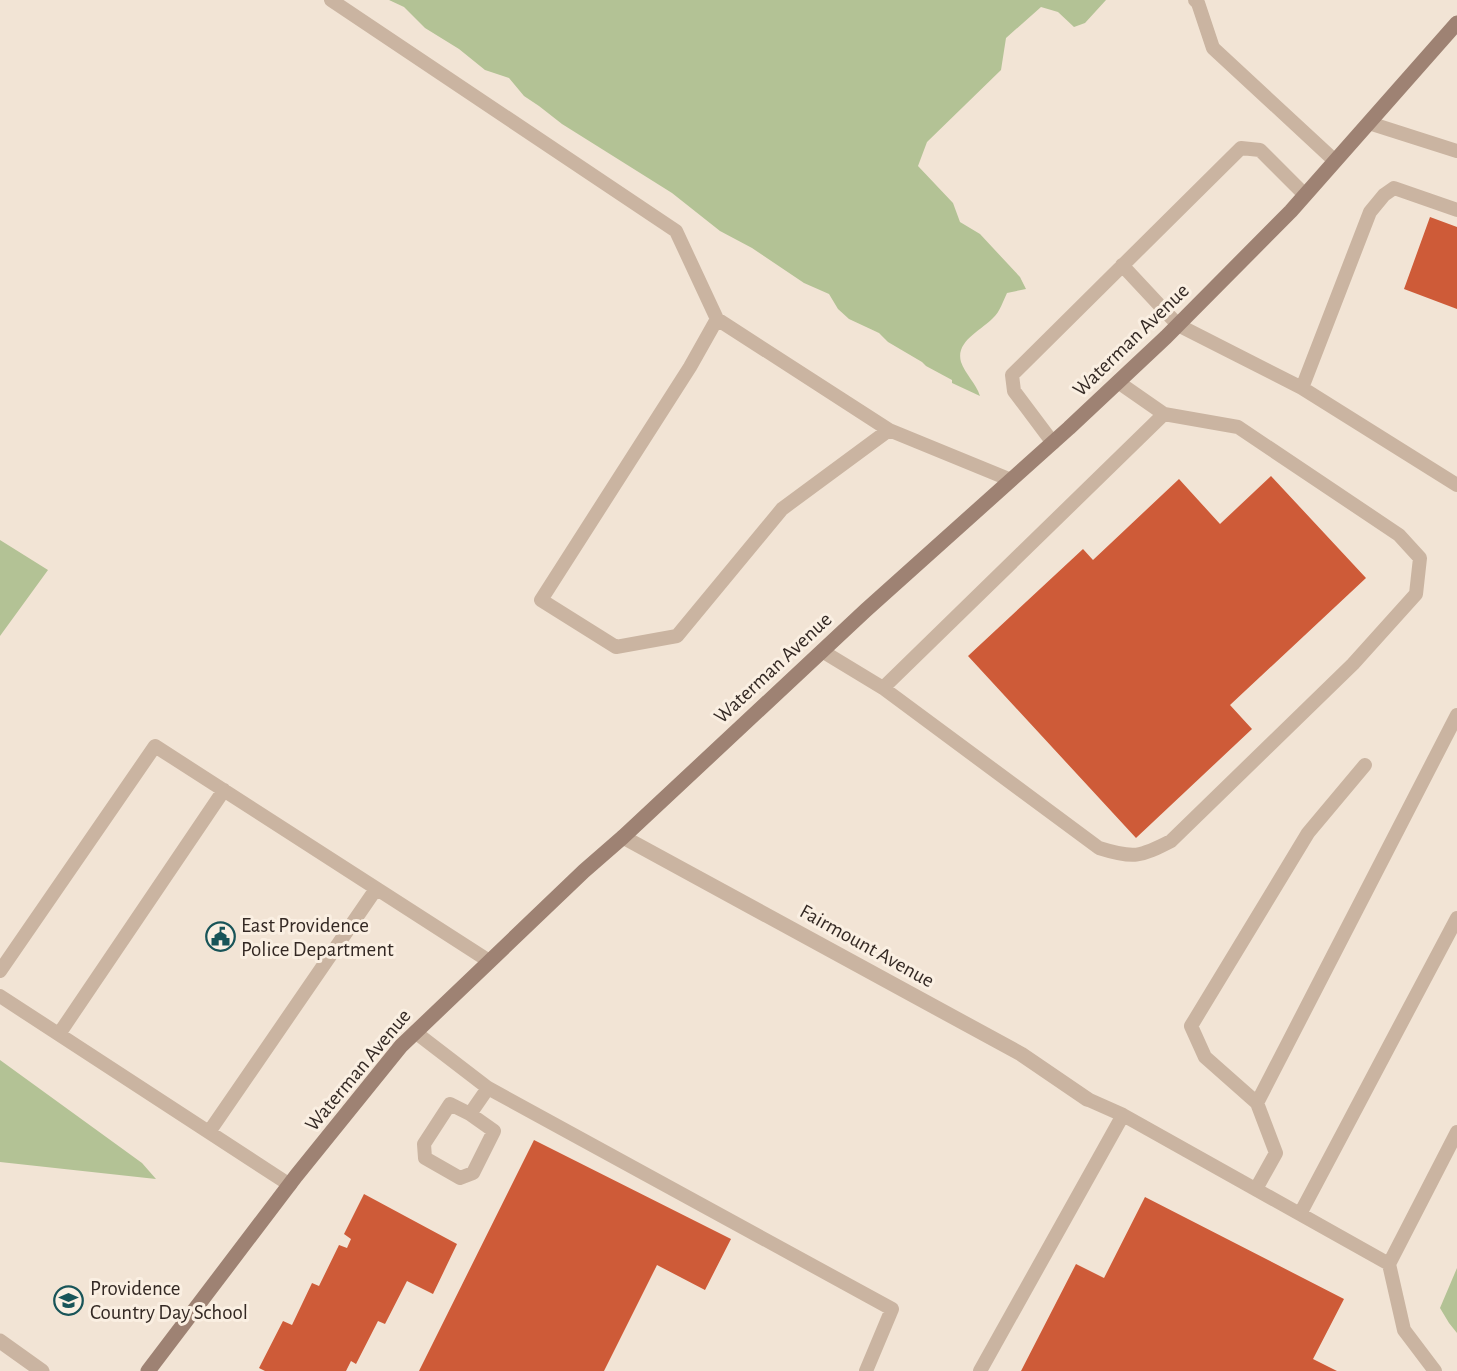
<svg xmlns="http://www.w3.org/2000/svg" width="1457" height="1371" font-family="'Alegreya Sans',sans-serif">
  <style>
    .green { fill: #b3c295 }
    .building { fill: #ce5b38 }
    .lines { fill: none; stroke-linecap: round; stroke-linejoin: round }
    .lane { stroke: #cab4a1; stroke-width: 14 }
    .street { stroke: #cab4a1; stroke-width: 15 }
    .secondary { stroke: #9e8273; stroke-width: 15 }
    .labels { text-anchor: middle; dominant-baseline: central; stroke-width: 6; stroke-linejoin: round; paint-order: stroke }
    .street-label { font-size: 21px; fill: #342924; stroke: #faefe2 }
    .poi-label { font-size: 21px; fill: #342924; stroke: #faefe2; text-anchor: start }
  </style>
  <rect width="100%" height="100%" fill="#f2e4d5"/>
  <path class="green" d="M389,0H1106L1085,23L1074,27L1058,12L1041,7L1006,38L1001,70L927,142L918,166L953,203L960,222L980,234L1020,277L1026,289L1007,293C1003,301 1000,312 993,318C982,330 955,341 961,362C965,374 976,383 980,396L952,383V380L926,366L922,362L888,342L879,333L849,319L838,309L829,294L804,283L752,248L720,231L672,193L562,124L539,106L524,96L509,78L485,70L459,49L425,28L404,7Z
    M0,540L48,570L0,636Z
    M0,1060L142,1163L156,1179L0,1162Z
    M1457,1268V1333L1449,1323L1440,1308Z"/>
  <path class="building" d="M1430,217L1457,227V309L1404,289Z
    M1271,476L1366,578L1230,705L1252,729L1136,838L968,656L1083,549L1093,560L1179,479L1220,524Z
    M534,1140L731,1239L705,1290L657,1265L604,1371H419Z
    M364,1194L457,1244L433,1294L407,1281L385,1324L378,1321L356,1364L351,1361L346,1371H265L259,1368L283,1321L292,1325L312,1283L319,1286L339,1245L347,1248L351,1239L344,1234Z
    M1145,1197L1344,1299L1313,1359L1337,1371H1021L1076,1264L1104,1278Z"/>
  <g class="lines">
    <path class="lane" d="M331,0L676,231L717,319
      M1195,0L1198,3L1213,48L1335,161
      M1369,123L1457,151
      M1122,265L1178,325L1302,388L1457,485
      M1302,388L1370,212L1384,195L1394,188L1457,210
      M889,430L717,319L690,367L541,600L616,647L677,636L782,509L889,430L1011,480
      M1053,443L1014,391L1012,375L1241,148L1260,150L1305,195
      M822,651L883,688L1099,848C1134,859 1140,857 1171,841L1353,664L1416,594L1420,558L1399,535L1238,427L1164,414L1118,382
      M883,688L1164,414
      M0,971L155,746L489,961
      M0,996L290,1185
      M415,1032L488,1088L892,1309L866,1371
      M59,1034L224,790
      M1087,1099L1123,1115L1389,1264L1404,1330L1435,1371
      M1257,1103L1205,1057L1191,1026L1308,833L1365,765
      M470,1114L494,1131L473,1173L460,1178L425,1158L424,1144L450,1104L470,1114L488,1088
      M209,1132L376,889
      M1256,1189L1276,1153L1257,1103L1457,715
      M1300,1214L1457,918
      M1389,1264L1457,1132
      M980,1371L1123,1115"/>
    <path class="street" d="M623,837L1021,1054L1087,1099
      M0,1341L42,1371"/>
    <path class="secondary" d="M148,1371L296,1176L401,1046L584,871L623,837L866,610L1069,428L1166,337L1291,211L1457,23"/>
  </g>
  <defs>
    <symbol id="civic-ring" viewBox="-11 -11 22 22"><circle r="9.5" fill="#faefe2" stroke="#185458" stroke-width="1.5"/><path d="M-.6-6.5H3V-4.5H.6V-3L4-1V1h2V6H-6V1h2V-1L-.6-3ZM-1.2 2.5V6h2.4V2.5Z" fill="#185458"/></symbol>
    <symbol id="school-ring" viewBox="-11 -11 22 22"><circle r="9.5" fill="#faefe2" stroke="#185458" stroke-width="1.5"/><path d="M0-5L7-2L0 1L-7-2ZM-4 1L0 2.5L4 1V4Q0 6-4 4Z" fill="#185458"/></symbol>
  </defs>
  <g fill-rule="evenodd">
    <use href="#civic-ring" x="204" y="920" width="33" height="33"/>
    <use href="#school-ring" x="52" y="1284" width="33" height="33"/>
  </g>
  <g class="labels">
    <g class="street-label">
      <text transform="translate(1131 340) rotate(-44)">Waterman Avenue</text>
      <text transform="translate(773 668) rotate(-43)">Waterman Avenue</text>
      <text transform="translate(867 946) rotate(29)">Fairmount Avenue</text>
      <text transform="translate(358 1070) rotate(-50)">Waterman Avenue</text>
    </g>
    <g class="poi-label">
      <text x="241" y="925">East Providence<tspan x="241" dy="24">Police Department</tspan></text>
      <text x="90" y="1288">Providence<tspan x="90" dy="24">Country Day School</tspan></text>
    </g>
  </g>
</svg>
